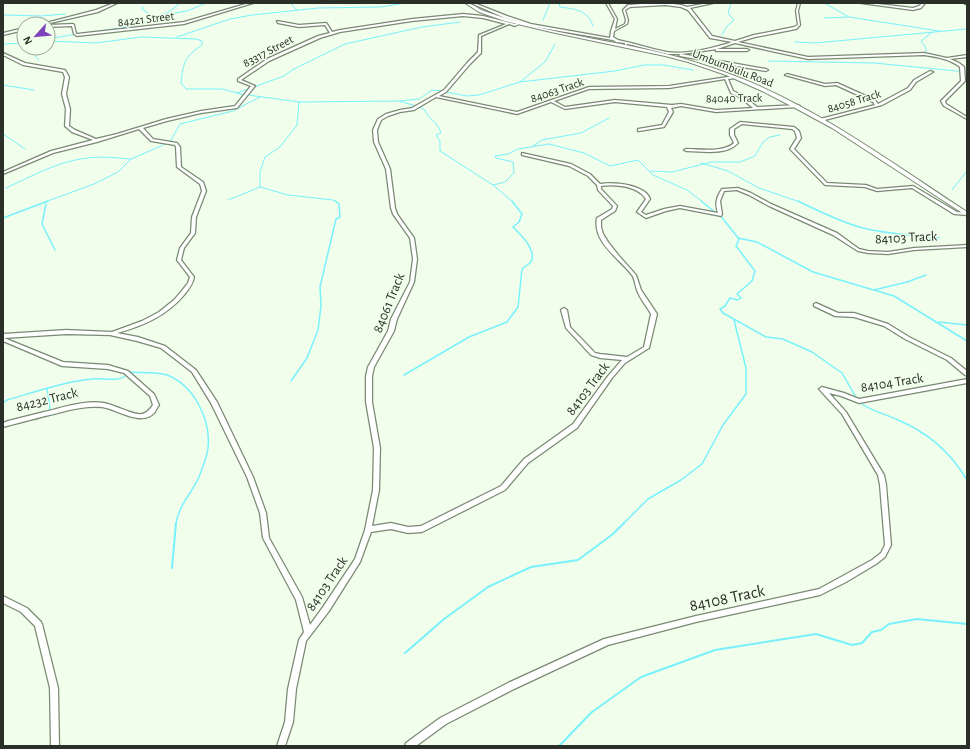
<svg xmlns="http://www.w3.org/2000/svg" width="970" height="749" font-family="'Alegreya Sans',sans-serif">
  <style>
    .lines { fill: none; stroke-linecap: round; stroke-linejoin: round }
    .stream-far2 { stroke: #79f1fc; stroke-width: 1 }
    .stream-far1 { stroke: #79f1fc; stroke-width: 1.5 }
    .stream { stroke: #79f1fc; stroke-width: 2 }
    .minor-casing { stroke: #7a8974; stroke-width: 2.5 }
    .major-casing { stroke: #7a8974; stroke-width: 2 }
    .minor { fill: #fff; fill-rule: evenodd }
    .major { fill: #fff; fill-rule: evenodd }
    .labels { text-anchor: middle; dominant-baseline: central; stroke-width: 3; stroke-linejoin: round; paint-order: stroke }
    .far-street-label { font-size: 12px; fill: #2a3027; stroke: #f0feeb }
    .street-label { font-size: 14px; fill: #2a3027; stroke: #f0feeb }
    .near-street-label { font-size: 17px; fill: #2a3027; stroke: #f0feeb }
  </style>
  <rect width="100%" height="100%" fill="#f0feeb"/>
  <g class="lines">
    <path class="stream-far2" d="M290,3L297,10
      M559,3L560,7C575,9 588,10 593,26
      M826,4L849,17L939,31
      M143,7L142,9L155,18
      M169,14L187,11L206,3
      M3,15L41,16L65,14
      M824,18L848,17
      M543,20L550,3
      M84,33C117,28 155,27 180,3
      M722,35L727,26L734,20L728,13L731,3
      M177,37L230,19L252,15L318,8L381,7L405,3
      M48,39L77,34
      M48,41L96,43L141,37L196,39L202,41V45C185,57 183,62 181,83L186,89H222L241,94L299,102L399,101L416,106
      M795,42L815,43L967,29
      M19,43L24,46
      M3,44L24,43
      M27,48L39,60
      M926,52V48L921,41L931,33
      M768,61L874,63L967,72
      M520,82L545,62L555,44
      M3,85L34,90
      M446,92L467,96L479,95L520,82L615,71L644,65H664L693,70
      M237,93L284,76L292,70L345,44L422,27L460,22
      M400,101L419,99L432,90L443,91
      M299,102L297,125L280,147L265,157L260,172V187L288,195L333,200L337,202
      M419,107L425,110C429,120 437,121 441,133L436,135L440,141V151L493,185L505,182L514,173L513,162L496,158L495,156L508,154L518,149L549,144L584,153L610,166L638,160L653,175L687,190L703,202
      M3,134L25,149
      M170,142L180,124L233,111L260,97
      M533,146L542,140L581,133L609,118
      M701,163L728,171L759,188L800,202
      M651,171L672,172L711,162H740L755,156L763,142L770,137L780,135
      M493,185L513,202
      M6,188C32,176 59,161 87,158C102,156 117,158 131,159
      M952,190L967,171
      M228,200L260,187
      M45,202L94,184L118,172L131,159L168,143"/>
    <path class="stream-far1" d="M701,201L715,212
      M798,201C818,211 837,220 859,227C884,234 912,235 939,238
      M46,204L42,224L55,250
      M720,215L739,239L736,246L755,271L752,281L737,294L741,298L738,300L730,298L725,306L720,309L723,313L766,337L783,339L812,352L842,373L857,399
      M3,218L48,201
      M738,238L757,242L813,272L894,296L967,341
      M874,290L907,282L926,275
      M939,322L967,325
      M130,372C141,373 156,372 167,375C194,385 211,420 208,448C207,457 202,469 199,477C192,493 178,506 176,524
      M404,375L469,337L507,322L518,307L522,269L531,262C537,250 521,235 513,227L519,222L522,214L512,201
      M291,381L307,358L318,330L321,306L320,287L336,219L340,217L339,204L335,201
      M47,389L50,408L48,412
      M859,402C871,411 885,414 898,420C927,432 951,453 967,480
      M3,403L7,400C35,392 63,382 92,379C102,378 117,382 125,376
      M35,419L55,414
      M623,524L648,499L681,480L702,464L723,425L746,394V368L734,320"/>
    <path class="stream" d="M172,568L176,523
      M405,653L444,619L488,587L531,567L578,560L613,534L624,523
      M559,746L592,712L641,677L715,650L816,634L852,645L862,643L872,632L881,630L889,624L917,619L967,624"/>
    <defs>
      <path id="minor" d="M114,3H117L98,12L46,24H42L96,10Z
        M249,3H253L184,24L77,36L74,34L72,26L48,27V25L73,24L74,25L76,34H77L184,22Z
        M471,3H474L507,16L531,24L610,38L611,31L615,19L606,3H608L617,19L615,29L625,24L626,20L623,10L628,5L641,4L665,3L681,5L687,7L708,3H713L690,8L712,36L735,41L754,35L794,27L798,25L796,11L798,3H800L798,11L800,25L796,29L755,37L738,42L808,57L924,53L947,58L967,55V57L950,59L959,63L964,67L965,81L945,101L946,104L967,117V119L944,106L941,101L961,81L960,67C950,59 937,57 924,55L808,59L735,43L717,49L682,54H668L628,44L625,45V43L616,42L613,40L530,26L505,18ZM665,5L681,7L688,10L710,38L732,42C715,48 684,55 667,52C650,49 634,43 618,40L613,37L614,31L627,24L628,20L625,10L630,7Z
        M861,3H869L913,8L919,6L923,3H925L921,8L913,10Z
        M965,3H967V4H965Z
        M463,14L483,16L515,24L518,23L519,24L515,26L509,24L481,36V53L470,64L446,92L439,96L517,112L589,87L669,86L734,76H735V78L728,79L733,91L743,96L757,107L798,105L800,106L798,107L716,112L681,106L671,108L673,112L664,127L639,131H638V129L662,125L669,112L667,107L615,102L565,109L551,102L517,114L436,97L414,110L400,112L388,116L381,120L377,130L378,142L390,169L395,208L397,214L414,238L417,259L414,282L397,319L394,331L374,367L372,376V402L380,448L379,490L372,526L391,523L408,527L421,526L501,486L524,459L573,424L608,376L622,360L600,358L591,355L566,328L561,310L562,309L564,308L567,310L570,327L595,353L600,354L627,357L644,347L651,314C647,306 640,299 637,290C635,285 635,279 632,275C620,259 592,242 597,218L612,209L613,206L598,190L597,185L588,176L569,166L522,155V153L571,164L590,174L600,184C613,182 637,184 647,194C647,194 650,198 650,199L641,212L646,215L664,209L680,206L718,213C715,204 716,198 722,189L738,188L751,193L771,204L837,233L859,249L868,251L888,252L914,248L967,245V247L914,250L888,254L868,253L858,251L833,235L769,206L749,195L737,190L724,191L720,201L722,214L721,216L680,208L666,211L646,218L637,212L646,199C638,186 615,184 601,186V189L617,206L615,211L601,220V227L603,234L608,242L619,256L636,275L641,290L657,314L649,348L625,363L612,378L577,428L528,463L505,490L422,532L408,533L391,529L371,532L360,562L329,611L306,641L296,689L293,722L285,746H277L285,722L288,689L299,640L304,632L296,600L263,538L260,513L247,477L211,403L192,372L161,348L137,341L110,335L66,334L4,338L63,362L108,365L128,371L154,394L159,405C157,407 156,411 154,413C141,427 117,409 102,407C83,405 63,412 45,416C31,420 17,423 3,427V423L8,421C20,418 32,415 44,412C63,408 83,400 104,403C113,405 121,409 130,412C141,416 146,415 153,405L150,396L124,373L108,369L62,366L3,341V334L66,330L112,332L142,321L159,312L174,300L181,292L188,283L190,277L177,260L180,248L191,233L192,217L202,191L200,184L177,167L176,147L175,145L151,141L139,129L97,142L53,153L3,174V172L51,151L93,140L72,132L65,126L66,109L62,94L65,77L63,72L23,65L3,55V53L25,63L65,70L69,77L66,94L70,109L69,126L75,130L96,139L117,134L166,119L201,111L235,106L251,86L238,81V79L267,59L318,36L330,33L325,25L299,27L278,23L277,21L299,25L326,23L327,24L332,32L340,30L412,19ZM463,16L483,18L506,24L479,35L478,52L468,62L444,90L412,108L400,110L386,114L378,119L373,130L374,142L386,169L391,208L393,214L410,238L413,259L410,282L391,319L388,331L368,367L366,376V402L374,448L373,490L365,530L355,559L323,607L310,625L302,597L269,538L266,513L253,477L217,402L196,370L165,346L138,337L117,333C143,326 166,316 184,295C188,290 193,284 194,277L181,260L184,248L195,233L196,217L206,191L203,182L181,167L180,147L177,143L153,139L143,128L167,121L201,113L237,108L255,86L241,80L269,61L320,38L340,32L412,21ZM725,79L731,93L741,98L753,108L716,110L681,104L672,105L615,100L565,107L554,101L589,89L669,88Z
        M24,28V30L3,35V33Z
        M717,49H747L749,50L747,51H716V49Z
        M681,54L766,69L768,70L766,71L680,56L679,55Z
        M930,71L933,72L916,82L910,90L882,105L821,121L819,120L820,119L875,105L873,102L836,85L825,86L785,75L787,74L825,84L837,83L875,100L878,104L908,88L914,80Z
        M740,122L794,127L799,131L801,138L794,149L827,183L866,185L877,189L913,186L957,212L967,213V215L954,214L912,188L877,191L865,187L825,185L790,149L797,138L795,131L792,129L742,124L734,129V135L738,143C726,156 702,151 686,151L684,150L686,149C700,149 723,153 734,143L730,135V129Z
        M816,303L838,313H854L888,324L909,337L951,358L967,371V376L965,375L947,360L905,339L884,326L854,317L835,316L814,306V304Z
        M967,379V383L859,403L841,396L829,393L846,412L884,475L886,485L891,545L885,557L876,564L846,582L820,595L696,622L608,645L514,689L446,724L416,746H405L406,743L440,718L508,683L604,639L696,616L819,589L872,560L881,553L885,545L880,485L878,475L842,414L819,389L822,387L844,393L859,399Z
        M3,596L27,608L41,622L42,624L58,688L59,746H51L50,688L35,626L21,612L3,603Z"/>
      <path id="major" d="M465,3C472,3 478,9 484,11C504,18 524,24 545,29C585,38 626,44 666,54C687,59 707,66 727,73C811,103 892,163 967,212V216L832,128L797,109L762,91L726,75L688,62L665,56L551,32L505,21L479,12Z"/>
    </defs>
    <use href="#minor" class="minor-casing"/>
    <use href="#major" class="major-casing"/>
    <use href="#minor" class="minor"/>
    <use href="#major" class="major"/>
  </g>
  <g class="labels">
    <g class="far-street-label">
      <text transform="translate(146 19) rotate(-7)">84221 Street</text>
      <text transform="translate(268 51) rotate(-28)">83317 Street</text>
      <text transform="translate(733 68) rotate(21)">Umbumbulu Road</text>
      <text transform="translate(557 90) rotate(-19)">84063 Track</text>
      <text transform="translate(734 98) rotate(-1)">84040 Track</text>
      <text transform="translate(854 101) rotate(-17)">84058 Track</text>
    </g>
    <g class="street-label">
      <text transform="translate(906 238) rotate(-3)">84103 Track</text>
      <text transform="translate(389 303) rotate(-68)">84061 Track</text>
      <text transform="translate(892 383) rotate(-9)">84104 Track</text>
      <text transform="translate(588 389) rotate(-53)">84103 Track</text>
      <text transform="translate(47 400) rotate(-14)">84232 Track</text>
      <text transform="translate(327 584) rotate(-56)">84103 Track</text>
    </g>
    <g class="near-street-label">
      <text transform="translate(727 598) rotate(-12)">84108 Track</text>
    </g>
  </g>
  <rect width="970" height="749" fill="none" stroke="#2a3027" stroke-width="8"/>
  <g transform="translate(36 36) rotate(243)"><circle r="19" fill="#f0feeb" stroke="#a1ac9d"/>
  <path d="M0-3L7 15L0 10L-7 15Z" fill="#7e43ba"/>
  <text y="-6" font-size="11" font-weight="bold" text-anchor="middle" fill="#2a3027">N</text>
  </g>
</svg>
